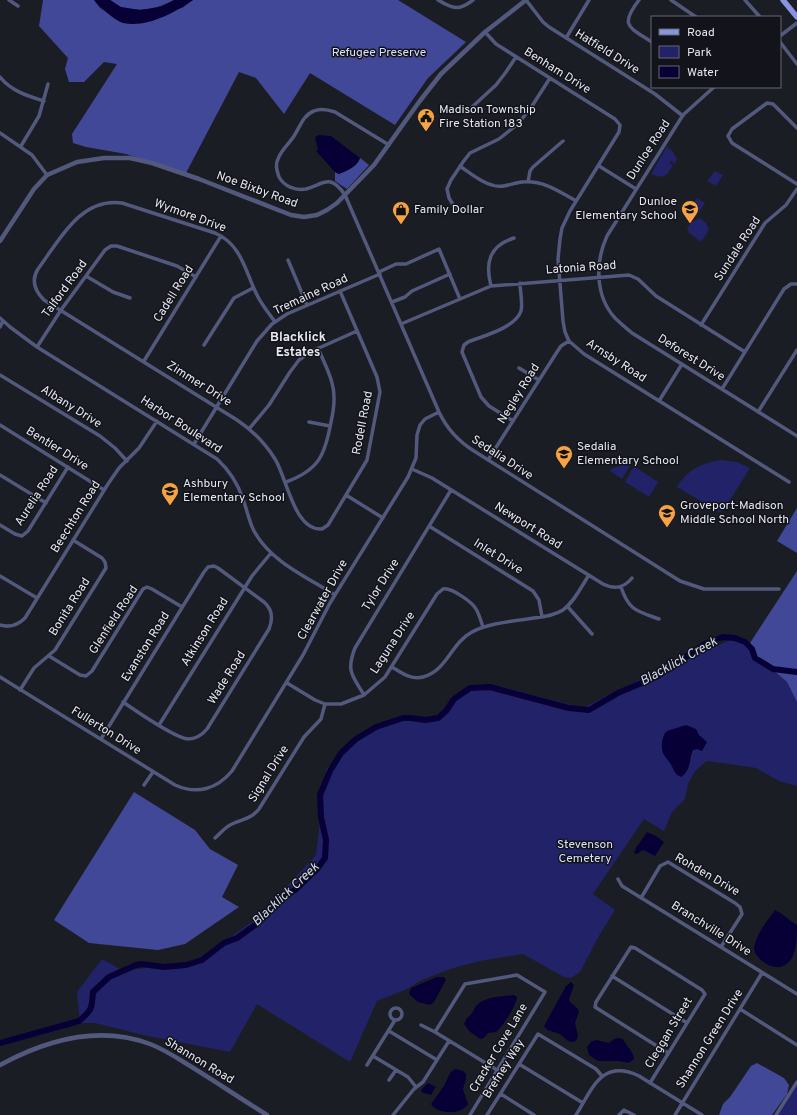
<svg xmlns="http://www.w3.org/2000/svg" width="797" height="1115" font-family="Overpass,sans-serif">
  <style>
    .green { fill: #212267 }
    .forest { fill: #414898 }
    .water { fill: #070036 }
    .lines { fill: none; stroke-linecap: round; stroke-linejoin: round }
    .river { stroke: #070036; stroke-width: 6 }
    .minor { stroke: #52597c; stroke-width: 3.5 }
    .tertiary { stroke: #52597c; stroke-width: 4.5 }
    .primary { stroke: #8894de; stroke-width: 5.5 }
    .labels { text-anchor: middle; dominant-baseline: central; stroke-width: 3; stroke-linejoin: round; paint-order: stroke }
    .street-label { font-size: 12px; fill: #e7e8ee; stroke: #12131b }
    .park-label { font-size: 12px; fill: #dce1f8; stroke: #12131b }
    .poi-label { font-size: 12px; fill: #e7e8ee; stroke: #12131b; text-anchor: start }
    .neighbourhood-label { font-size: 13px; font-weight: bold; fill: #e7e8ee; stroke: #12131b }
    .water-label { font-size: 13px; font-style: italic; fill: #d2d7ee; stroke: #12131b }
  </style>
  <rect width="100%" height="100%" fill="#1b1d25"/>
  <path class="green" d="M667,146L673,152L677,159L674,164L672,161H670V164L673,165C666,177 664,179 651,174Z
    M715,171L723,175L716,186L707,181Z
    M697,198L705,203L695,218L691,216L689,220L685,217Z
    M700,218L706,223L709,230L701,242L689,233L687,229L691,222Z
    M720,460L737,462L750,468L723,511L719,512L677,487C687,470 701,463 720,460Z
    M628,463L631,464L622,479L610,471L611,469Z
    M634,466L658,482L649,497L625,482Z
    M735,638L787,682L797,702V786L779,781L756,768L707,761L695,771L688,784L685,799L672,812L664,831L644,819L593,894L615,910L600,934L580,972L571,978L564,977L523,954L480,961L450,969L422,980L405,990L377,1001L350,1062L257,1004L230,1052L143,1035L95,1023H80L77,992L102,959L123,971L197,961L256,919L316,855L326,769L364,734L406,717L438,718L470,688L498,686L583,708L655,672Z
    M797,1081V1115H776Z"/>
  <path class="forest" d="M43,0H94L100,8L122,22L182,8L193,0H398L466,42L428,78L395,125L310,73L284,114L256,78L239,72L186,173L126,154L86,147L73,143L72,134L117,64L104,62L84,82H69L65,69L68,58L39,26Z
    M110,0H174C159,8 139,13 121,7C117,6 114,2 110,0Z
    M360,158L369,165L347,189L335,181V172L339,174L358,162Z
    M797,508V553L777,541Z
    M797,571V702L787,682L735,638L737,636L750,643Z
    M134,792L195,830L210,849L238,865L222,897L239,907L185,944L158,950L89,943L54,920Z
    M757,1063L784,1078L789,1085L787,1094L772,1115H719L723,1104L730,1097L751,1066Z"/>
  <path class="water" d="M94,0H110L121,7L140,10L161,7L174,0H193C174,13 147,28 123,23C114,20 100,7 94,0Z
    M319,135L331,136L360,158C357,167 347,171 339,174L335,172L316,151L318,150L315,137Z
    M686,725L696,729L699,735L707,742L702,751L697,749L693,750C689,759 691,771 681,777C674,774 674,769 670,763C668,760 666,758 664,755C660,749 662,735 667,731Z
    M647,832L656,836L664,842L655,856L643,850L637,854L634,853L636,848Z
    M774,910C782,912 789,921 797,925C797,937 797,951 790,961C781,971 770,968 761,960C758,957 755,954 754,950C754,938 767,920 774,912Z
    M437,977H444L446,980L434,1002L430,1005L418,1002L409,994L411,988Z
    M571,982L574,985L569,999L570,1002L578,1009L579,1012L575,1023L578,1036C577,1039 576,1042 572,1042C567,1042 564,1037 561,1035C555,1031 547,1032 544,1026L566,986Z
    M514,995L517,997C517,1004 503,1027 496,1032L488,1033L484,1038L480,1039L469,1031L464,1024C466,1019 467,1018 471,1014C474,1012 474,1007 478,1004C486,997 503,996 514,995Z
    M619,1038L623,1039C626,1046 634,1052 634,1059L629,1063L618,1061H598L589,1055L587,1047L592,1041L597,1040L609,1043L614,1039Z
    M455,1069L463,1071L466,1074V1079L463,1089L468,1104C462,1115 438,1115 431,1104L444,1086L450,1073Z
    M428,1083L436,1087L431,1095L421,1092L422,1089Z"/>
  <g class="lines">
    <path class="river" d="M0,1043L79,1021C92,1010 92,1009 93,992L109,977L136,965L142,964L164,967L186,965L202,960L224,943L237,938L258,923L279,901L296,889L317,869L325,858L326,840L321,817L320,795L330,771L341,753L356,739L376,727L403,718H411L425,720L438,718L446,711L454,699L470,688L490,687L569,708L589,710L618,693L658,676L705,644L723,637L735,638L745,642L752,649L755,658L773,669L797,672"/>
    <path class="minor" d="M9,0L18,6
      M438,0C453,9 459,11 473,0
      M526,0L543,22L549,27L655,94L683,116
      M639,0C619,26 629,27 652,42
      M671,0L696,17
      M745,0L760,17
      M485,32L496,44L615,119L620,125
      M780,36L797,23
      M566,38L589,0
      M780,42L797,64
      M0,77C11,91 28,96 44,101
      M714,87L683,115L607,236C595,262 595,296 615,318C620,323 626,328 632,333L797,436
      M471,108L496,85L506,72L516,57
      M620,125L619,132L570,211L562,228L560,239L558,259L563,321L565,332L569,341L584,354L789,482
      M0,133L32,155L47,175
      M728,136L732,129L767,103L773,104L797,128
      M728,136L732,143L797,184
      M389,145L335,112C329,110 321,108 314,111C303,115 300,127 294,136C289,144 281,150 278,159C275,165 277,171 279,177C284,186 295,191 306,189C324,184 330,173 345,195L439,412C447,429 458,441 474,451L680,581L704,589H779
      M21,146L39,116L48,84
      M460,166C470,173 480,182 492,185C502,189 512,183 522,182C543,180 559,191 576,201
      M599,166L636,189
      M528,182L530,171L533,167L563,141
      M457,211L449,198L447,189L451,180L463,162L470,153L499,139L518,124L532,106L550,78
      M111,246H117L177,266L196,277
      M288,260L307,305
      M379,272L396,264H406L439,249L460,299
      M86,276L113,292L130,298
      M491,286C485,263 489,246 514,238
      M392,302L405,297L412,291L450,274
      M0,318L10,327L37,347L217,459C229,470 238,484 243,499C247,510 249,521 254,531C271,562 307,577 335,595
      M275,322C268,312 261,304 256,293C245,270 241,244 215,233L122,203C80,197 59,241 38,269C31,280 35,291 44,300L237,420C252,430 265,443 275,459C287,478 294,531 322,529
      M401,324L491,286L629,275L638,279L656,296L745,352
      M701,325L765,223L786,205L797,189
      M0,327L3,321
      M204,345L234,298L253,288
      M37,347L61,310L105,250L111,246
      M144,361L221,236
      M519,368L539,380
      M0,375L100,436L115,448L127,461
      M722,389L784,289L791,284H797
      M659,401L682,364
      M758,412L797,350
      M513,421L489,406L481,397L462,352L464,345L468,342C483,336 515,328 521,311C523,303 520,291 520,283
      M309,422L330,426
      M0,425L104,490
      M249,429L269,405L290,372L299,360L310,352L357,331
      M194,444L257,341L272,324L287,314L380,274
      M488,460L557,352L561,346L569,341
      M412,469L432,478L603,584C615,590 624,588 632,578
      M0,475L46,503
      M286,482C319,470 325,455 331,422C334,409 336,396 332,383C329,371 323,360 318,348
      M346,495L383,518
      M0,525L15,534L22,536
      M429,526L533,591L539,600L542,617
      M322,529L328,525L367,460L380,392L377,377L340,291
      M22,536L28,531L68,467
      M0,576L37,598
      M621,587C629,611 637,611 659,619
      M443,589C451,587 472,602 476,609C479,614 481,621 483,627
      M567,606L592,634
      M0,625C10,628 18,625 25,618L108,484L119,468L139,448L157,421
      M49,656L80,675L86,676
      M392,667C402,673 411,680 423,677C447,671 451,643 472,632C488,623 515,621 534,618C544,617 555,615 563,610C575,601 581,587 589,575
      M86,676L92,671L143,589L147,587L152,589L182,607
      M0,677L175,785C197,795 217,789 232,771L303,655L330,603L408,477L416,458L417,435L420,425L425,419L439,412
      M287,683L315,700L325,704H341L364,695L385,677L437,594L443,589
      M20,690L34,668L55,650L106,568L105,562L102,558L73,540
      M364,695C352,675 346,671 355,648L451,490
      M159,725L252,576L271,553
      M101,739L204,572L208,567L214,566L218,568L264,602C272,609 273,619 269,629L207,729C202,735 196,739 188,739C176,738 136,711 123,702
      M144,785L153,772
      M215,838C221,833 225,827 232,824C243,819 251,819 259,809L304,737L321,719L325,704
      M618,879L622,886L797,994
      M641,898L660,866L668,862L735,903L740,907L742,914L721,947
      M612,976L687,1023
      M390 1014a6 6 0 1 1 12 0a6 6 0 1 1-12 0Z
      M740,1009L797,1045
      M421,1025L435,1032L497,1070
      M389,1031L437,1060
      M435,1032L465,984L517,975L545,992L470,1115
      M373,1056L408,1077L416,1087
      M519,1064L583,1103
      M367,1065L395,1020
      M389,1080L396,1070
      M650,1083L705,994L702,990L635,948L631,947L596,1002L595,1007L668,1053
      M501,1094L534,1115
      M393,1115L414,1089L423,1082L449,1041
      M487,1115L538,1034L596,1069L602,1076
      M576,1115C592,1089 602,1058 639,1076L702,1115
      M619,1115L624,1110L634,1115
      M675,1115L762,973
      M776,1115L797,1082"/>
    <path class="tertiary" d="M0,241L34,189L47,175L77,162L104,158H130L152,163L199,179L291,215L304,217L317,215L327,210L337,203L374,165L419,102L441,74L485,32L526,0
      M0,1065C46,1040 99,1025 150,1044C166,1050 180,1060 195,1069C219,1084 243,1100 267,1115"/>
    <path class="primary" d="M783,0L797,17"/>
  </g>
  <defs>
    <symbol id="civic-pin" viewBox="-11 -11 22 30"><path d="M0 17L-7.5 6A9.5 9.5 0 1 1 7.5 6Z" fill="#f5a345" stroke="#12131b"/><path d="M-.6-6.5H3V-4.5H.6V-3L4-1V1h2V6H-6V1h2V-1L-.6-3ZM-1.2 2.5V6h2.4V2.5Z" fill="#111"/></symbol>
    <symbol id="school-pin" viewBox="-11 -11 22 30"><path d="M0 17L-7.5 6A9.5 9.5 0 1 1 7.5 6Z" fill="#f5a345" stroke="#12131b"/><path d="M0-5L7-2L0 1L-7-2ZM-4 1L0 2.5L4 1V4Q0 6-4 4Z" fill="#111"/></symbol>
    <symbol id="shop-pin" viewBox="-11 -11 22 30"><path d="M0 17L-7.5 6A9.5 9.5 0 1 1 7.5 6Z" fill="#f5a345" stroke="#12131b"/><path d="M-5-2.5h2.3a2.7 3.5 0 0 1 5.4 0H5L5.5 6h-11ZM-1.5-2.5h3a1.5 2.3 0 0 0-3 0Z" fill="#111"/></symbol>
  </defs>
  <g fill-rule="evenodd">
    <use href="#civic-pin" x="416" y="107" width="20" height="27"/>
    <use href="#school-pin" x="680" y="199" width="20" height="27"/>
    <use href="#shop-pin" x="391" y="200" width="20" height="27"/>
    <use href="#school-pin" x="554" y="444" width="20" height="27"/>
    <use href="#school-pin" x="160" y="481" width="20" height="27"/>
    <use href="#school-pin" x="657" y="503" width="20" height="27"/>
  </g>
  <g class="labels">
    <g class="street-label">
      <text transform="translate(607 52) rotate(32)">Hatfield Drive</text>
      <text transform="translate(557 71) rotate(32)">Benham Drive</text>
      <text transform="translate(649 150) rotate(-57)">Dunloe Road</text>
      <text transform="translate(257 190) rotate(20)">Noe Bixby Road</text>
      <text transform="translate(190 216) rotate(20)">Wymore Drive</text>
      <text transform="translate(738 249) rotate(-57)">Sundale Road</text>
      <text transform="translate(581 268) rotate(-4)">Latonia Road</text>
      <text transform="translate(65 289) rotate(-54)">Talford Road</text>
      <text transform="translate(174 294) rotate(-58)">Cadell Road</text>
      <text transform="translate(311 295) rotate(-25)">Tremaine Road</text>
      <text transform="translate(691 358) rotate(32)">Deforest Drive</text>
      <text transform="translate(616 361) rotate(33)">Arnsby Road</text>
      <text transform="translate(199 384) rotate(32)">Zimmer Drive</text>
      <text transform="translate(519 394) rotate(-58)">Negley Road</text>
      <text transform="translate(71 407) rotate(32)">Albany Drive</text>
      <text transform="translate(363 423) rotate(-79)">Rodell Road</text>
      <text transform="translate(181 425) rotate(33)">Harbor Boulevard</text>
      <text transform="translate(57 449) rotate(32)">Bentler Drive</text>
      <text transform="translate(502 458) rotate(33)">Sedalia Drive</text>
      <text transform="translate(37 496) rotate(-57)">Aurelia Road</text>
      <text transform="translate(76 517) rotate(-58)">Beechton Road</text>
      <text transform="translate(528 526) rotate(32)">Newport Road</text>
      <text transform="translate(498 557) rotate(32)">Inlet Drive</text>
      <text transform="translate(381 585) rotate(-58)">Tylor Drive</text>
      <text transform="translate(323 600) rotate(-61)">Clearwater Drive</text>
      <text transform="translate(70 607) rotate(-58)">Bonita Road</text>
      <text transform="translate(114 620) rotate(-57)">Glenfield Road</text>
      <text transform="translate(205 632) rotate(-58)">Atkinson Road</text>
      <text transform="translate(393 643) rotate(-57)">Laguna Drive</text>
      <text transform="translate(146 647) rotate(-58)">Evanston Road</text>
      <text transform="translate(227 678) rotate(-58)">Wade Road</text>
      <text transform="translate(106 731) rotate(32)">Fullerton Drive</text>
      <text transform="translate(269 774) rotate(-58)">Signal Drive</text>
      <text transform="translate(707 875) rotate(30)">Rohden Drive</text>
      <text transform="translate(711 929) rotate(32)">Branchville Drive</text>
      <text transform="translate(669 1033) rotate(-59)">Cleggan Street</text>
      <text transform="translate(710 1039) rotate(-58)">Shannon Green Drive</text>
      <text transform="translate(499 1048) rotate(-59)">Cracker Cove Lane</text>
      <text transform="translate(199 1061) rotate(31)">Shannon Road</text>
      <text transform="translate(504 1069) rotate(-58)">Brefney Way</text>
    </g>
    <g class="park-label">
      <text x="379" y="53">Refugee Preserve</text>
      <text x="585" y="845">Stevenson<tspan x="585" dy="14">Cemetery</tspan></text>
    </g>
    <g class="poi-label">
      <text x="439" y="110">Madison Township<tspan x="439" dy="14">Fire Station 183</tspan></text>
      <text x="677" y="202" text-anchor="end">Dunloe<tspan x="677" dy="14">Elementary School</tspan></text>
      <text x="414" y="210">Family Dollar</text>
      <text x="577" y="447">Sedalia<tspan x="577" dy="14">Elementary School</tspan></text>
      <text x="183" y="484">Ashbury<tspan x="183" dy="14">Elementary School</tspan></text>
      <text x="680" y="506">Groveport-Madison<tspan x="680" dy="14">Middle School North</tspan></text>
    </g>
    <g class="neighbourhood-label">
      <text x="298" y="338">Blacklick<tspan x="298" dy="15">Estates</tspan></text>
    </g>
    <g class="water-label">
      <text transform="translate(679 662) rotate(-29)">Blacklick Creek</text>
      <text transform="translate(286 895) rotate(-43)">Blacklick Creek</text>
    </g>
  </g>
  <rect x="651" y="16" width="130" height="72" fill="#12131b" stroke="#67686f"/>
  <rect x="659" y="29" width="20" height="6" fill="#8894de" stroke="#67686f"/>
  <text x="687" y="36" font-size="12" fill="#e7e8ee">Road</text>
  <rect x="659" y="46" width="20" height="12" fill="#212267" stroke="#67686f"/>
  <text x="687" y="56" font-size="12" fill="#e7e8ee">Park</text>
  <rect x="659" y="66" width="20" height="12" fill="#070036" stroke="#67686f"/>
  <text x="687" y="76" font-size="12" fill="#e7e8ee">Water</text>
</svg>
